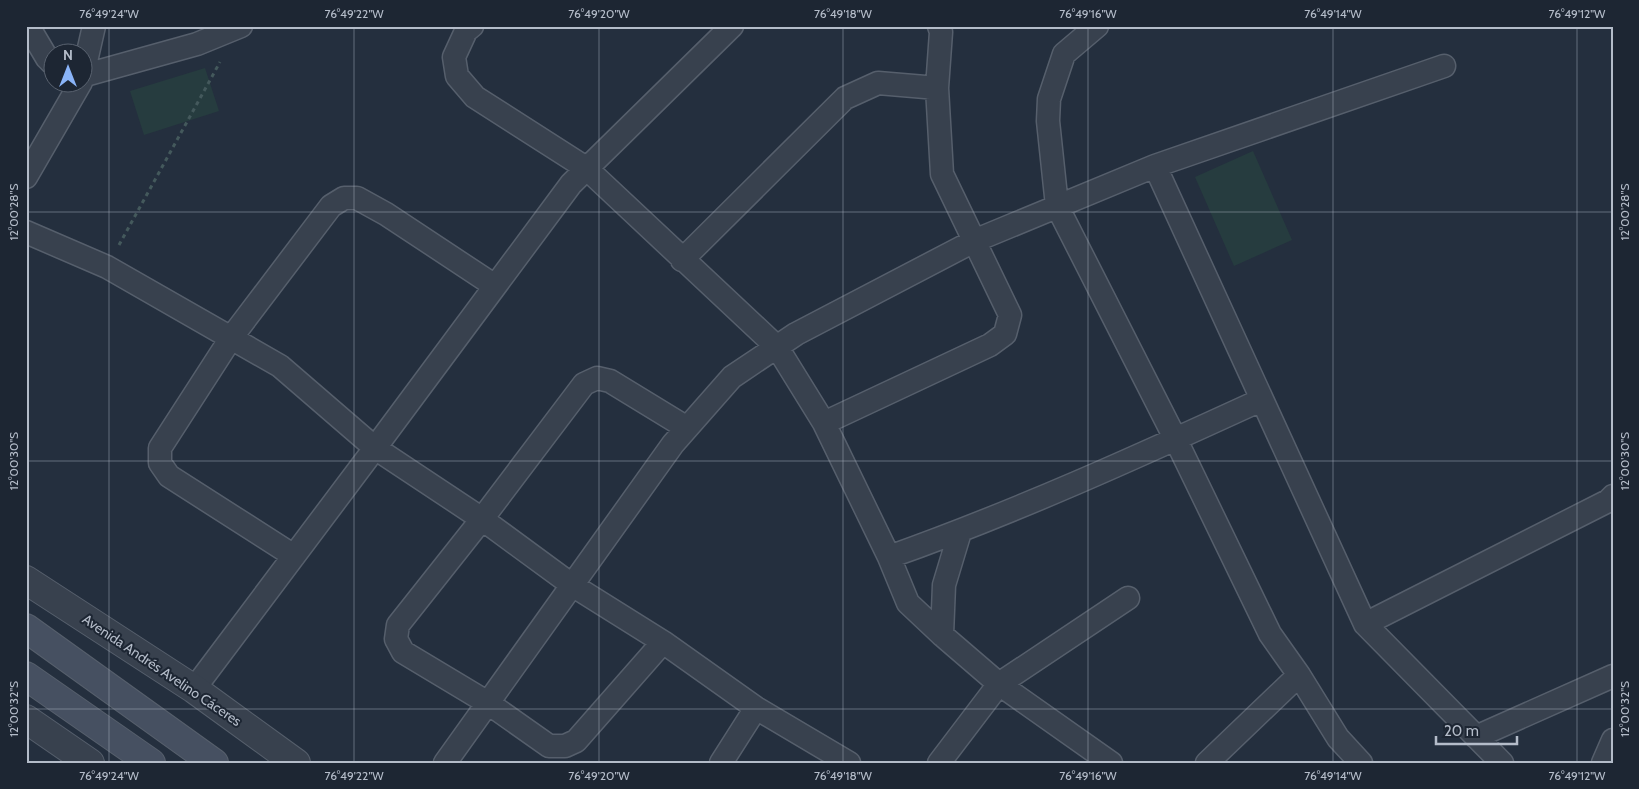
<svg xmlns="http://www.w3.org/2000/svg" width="1639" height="789" font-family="Cabin,sans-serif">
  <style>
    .park { fill: #263c3f }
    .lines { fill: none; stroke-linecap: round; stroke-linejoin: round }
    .minor-casing { stroke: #565f6c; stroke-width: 25 }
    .tertiary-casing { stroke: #565f6c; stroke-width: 30 }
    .secondary-casing { stroke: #565f6c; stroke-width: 30 }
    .path { stroke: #44595c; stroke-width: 3; stroke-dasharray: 4 4; stroke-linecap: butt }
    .minor { stroke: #38414e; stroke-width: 22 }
    .tertiary { stroke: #38414e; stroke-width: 28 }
    .secondary { stroke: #465061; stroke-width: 28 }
    .ticks { fill: none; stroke: #b4bcc9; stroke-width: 1; stroke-opacity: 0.45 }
    .labels { text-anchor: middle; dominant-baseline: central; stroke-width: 4; stroke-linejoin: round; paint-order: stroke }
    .street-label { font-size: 14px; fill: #b4bcc9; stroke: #1d2633 }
    .neatline { fill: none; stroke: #b4bcc9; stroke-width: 2 }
    .ticks-label { font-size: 12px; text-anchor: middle; fill: #b4bcc9 }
  </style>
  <rect width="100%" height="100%" fill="#242f3e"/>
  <path class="park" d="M205,68L219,111L144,135L130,91Z
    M1253,151L1292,240L1234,266L1195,177Z"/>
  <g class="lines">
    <defs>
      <path id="minor" d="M28,26L47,58L52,63
        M472,26L466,31L454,57L457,76L475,97L586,168L777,347L824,423L889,557L908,603L942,635L999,684L1111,763
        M1097,26L1064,54L1049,99L1048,121L1057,206L1176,440L1270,634L1299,675L1338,738L1361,763
        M82,76L197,44L241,26
        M82,79L94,26
        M1155,166L1365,624L1502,763
        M26,177L81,82
        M26,232L107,267L280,366L375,448L482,519L572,585L663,642L756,708L849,763
        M682,260L845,98L878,83L937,88
        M824,423L990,345L1005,334L1010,315L942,174L937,88L941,32L939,26
        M294,556L169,476L160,463V448L231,338L331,206L344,198H357L386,214L495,286
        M889,557C1016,512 1139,456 1261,400
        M1365,624L1608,501L1613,496
        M942,635L944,585L960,532
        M663,642L576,741L565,746H549L488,703L403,652L396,639L398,625L482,519L584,384L597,378L610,381L687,428
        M194,689L375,448L571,184L732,26
        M1476,737L1613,676
        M445,763L673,444L732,377L796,334L974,241L1155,166L1444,66
        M721,763L756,708
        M939,763L999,684L1128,598
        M1207,763L1299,675
        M1603,763L1613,740"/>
      <path id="tertiary" d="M26,580L194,689L296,763
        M26,719L90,763"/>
      <path id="secondary" d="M26,628L214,763
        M26,676L151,763"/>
    </defs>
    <use href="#minor" class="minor-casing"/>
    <use href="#tertiary" class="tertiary-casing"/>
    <use href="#secondary" class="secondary-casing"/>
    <path class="path" d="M119,245L220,62"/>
    <use href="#minor" class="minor"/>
    <use href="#tertiary" class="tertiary"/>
    <use href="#secondary" class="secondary"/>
  </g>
  <path class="ticks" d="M109,26V763M354,26V763M599,26V763M843,26V763M1088,26V763M1333,26V763M1577,26V763M26,212H1613M26,461H1613M26,709H1613"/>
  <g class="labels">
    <g class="street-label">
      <text transform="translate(162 670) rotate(34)">Avenida Andrés Avelino Cáceres</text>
    </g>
  </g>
  <rect width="1639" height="789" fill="none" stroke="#1d2633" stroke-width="55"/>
  <g transform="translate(68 68)"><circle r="24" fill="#1d2633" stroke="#59626f"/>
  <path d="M0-4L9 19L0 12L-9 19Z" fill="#8ab4f8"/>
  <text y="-8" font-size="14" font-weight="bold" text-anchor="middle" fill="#b4bcc9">N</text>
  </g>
  <path d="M1436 736v8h81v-8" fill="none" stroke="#b4bcc9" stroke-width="2.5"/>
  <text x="1444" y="736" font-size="15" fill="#b4bcc9" stroke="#1d2633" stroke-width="4" paint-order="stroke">20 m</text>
  <rect x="28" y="28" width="1584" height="734" class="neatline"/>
  <g class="ticks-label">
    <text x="109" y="18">76°49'24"W</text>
    <text x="354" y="18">76°49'22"W</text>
    <text x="599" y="18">76°49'20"W</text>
    <text x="843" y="18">76°49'18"W</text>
    <text x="1088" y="18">76°49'16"W</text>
    <text x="1333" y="18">76°49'14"W</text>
    <text x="1577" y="18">76°49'12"W</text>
    <text transform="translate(14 212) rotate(-90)" y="4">12°00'28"S</text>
    <text transform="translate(1625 212) rotate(-90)" y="4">12°00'28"S</text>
    <text transform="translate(14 461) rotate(-90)" y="4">12°00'30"S</text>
    <text transform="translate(1625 461) rotate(-90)" y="4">12°00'30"S</text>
    <text transform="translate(14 709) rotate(-90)" y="4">12°00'32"S</text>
    <text transform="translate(1625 709) rotate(-90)" y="4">12°00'32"S</text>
    <text x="109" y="780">76°49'24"W</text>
    <text x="354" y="780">76°49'22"W</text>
    <text x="599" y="780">76°49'20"W</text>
    <text x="843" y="780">76°49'18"W</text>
    <text x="1088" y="780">76°49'16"W</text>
    <text x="1333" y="780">76°49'14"W</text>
    <text x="1577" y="780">76°49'12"W</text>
  </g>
</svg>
